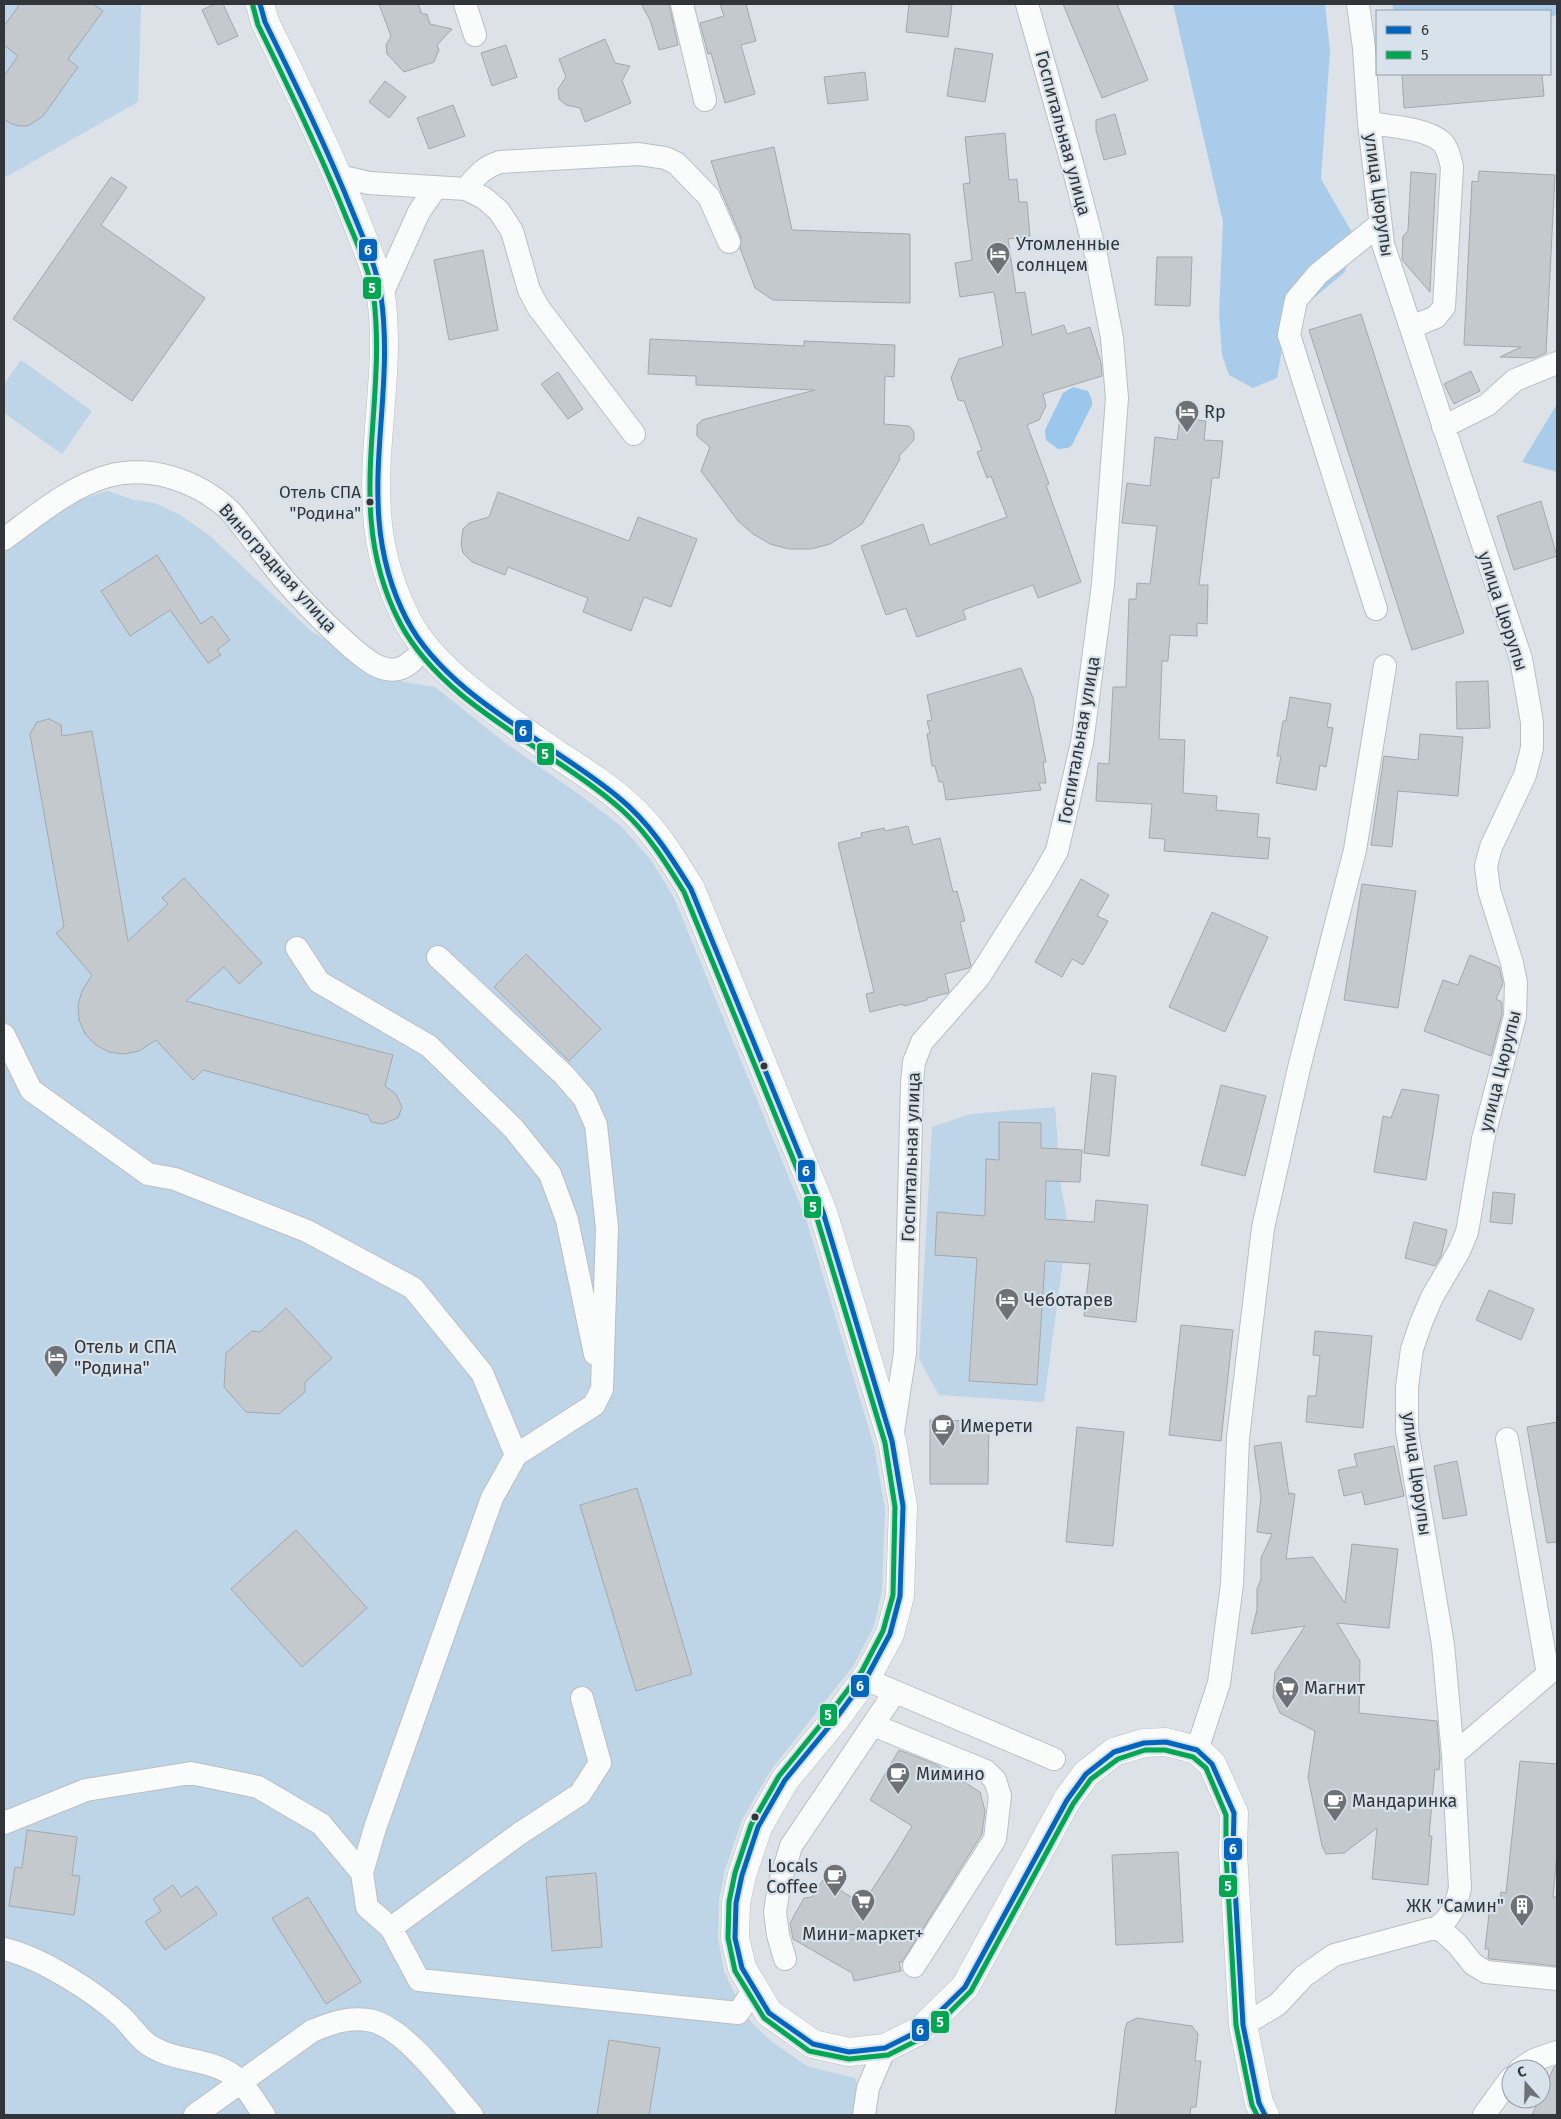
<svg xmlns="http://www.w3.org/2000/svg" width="1561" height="2119" font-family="'Fira Sans',sans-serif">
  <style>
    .green { fill: #bed4e7 }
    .forest { fill: #a8ccea }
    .water { fill: #9cc7ed }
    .building { fill: #c4c9cd; stroke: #a4a8ac }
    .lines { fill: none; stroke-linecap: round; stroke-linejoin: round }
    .minor-casing { stroke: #bbbfc3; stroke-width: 24 }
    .major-casing { stroke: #bbbfc3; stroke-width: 29 }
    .minor { stroke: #fafbfb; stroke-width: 22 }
    .major { stroke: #fafbfb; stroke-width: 28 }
    .bus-1-casing { stroke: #d8e2eb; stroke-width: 9 }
    .bus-2-casing { stroke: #d8e2eb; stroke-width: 9 }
    .bus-1 { stroke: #0065bd; stroke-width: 5 }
    .bus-2 { stroke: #00a651; stroke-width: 5 }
    .bus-dot { fill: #32363a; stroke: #d8e2eb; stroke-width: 2 }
    .labels { text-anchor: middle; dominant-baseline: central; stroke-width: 4.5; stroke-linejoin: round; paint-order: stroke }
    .bus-label { font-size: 17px; fill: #32363a; stroke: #d8e2eb; text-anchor: end }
    .street-label { font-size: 18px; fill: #32363a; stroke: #d8e2eb }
    .poi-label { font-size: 18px; fill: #32363a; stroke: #d8e2eb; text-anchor: start }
    .line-badge { stroke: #d8e2eb; stroke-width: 2 }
    .badge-label { font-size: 14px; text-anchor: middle; font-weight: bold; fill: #fff }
  </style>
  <rect width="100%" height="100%" fill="#dce2e7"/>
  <path class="green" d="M4,4H141L138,102L4,178Z
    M21,360L92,411L62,454L4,413V384Z
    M108,491L134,500L155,503L180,515L209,535L311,631L392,680L435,687L504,742L580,795L621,826L651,860L674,898L806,1219L874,1446L885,1509L882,1591L874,1626L853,1666L771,1770L742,1820L725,1870L719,1900L718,1938L724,1971L738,2001L752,2023L771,2041L807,2066L855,2078L867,2115H4V545C37,524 70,500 108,491Z
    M1055,1107L1061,1187L1068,1223L1044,1402L939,1395L919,1359L932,1127L971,1114Z"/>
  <path class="forest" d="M1173,4H1325L1330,51L1321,179L1353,234L1345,272L1287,320L1277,378L1253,388L1229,375L1222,355L1219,314L1223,222Z
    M1392,4H1557V14L1550,18V11H1394Z
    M1557,404V472L1522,462Z"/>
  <path class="water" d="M1073,387L1088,391L1092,400V405L1072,445L1068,448L1058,449L1046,440L1045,430L1063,393Z"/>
  <path class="building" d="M20,4H93L103,11L68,59L78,67L43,116L28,126H19L10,123L4,119V76L18,56L4,45V26Z
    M215,4H223L238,36L218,45L202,10Z
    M379,4H418L422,14H427L430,24L452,29L437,45L439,50L434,62L404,72L387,54L386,45L391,36Z
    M641,4H669L678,45L659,50L650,20Z
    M720,4H746L756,41L741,45L755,94L725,103L711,53L708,54L700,23L724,16Z
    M909,4H952L948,37L906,32Z
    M1063,4H1117L1148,80L1102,98Z
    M605,39L615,63L630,66L622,81L631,103L585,122L580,108L566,105L559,99L558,89L566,77L559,59Z
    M506,45L517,77L492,86L481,53Z
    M955,48L993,54L985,102L947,96Z
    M865,72L868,100L828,104L824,77Z
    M1402,74H1542L1544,96L1404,108Z
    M385,81L406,97L389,118L369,102Z
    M453,105L465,136L429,149L417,118Z
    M1115,114L1126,154L1104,160L1096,130V120Z
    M1005,133L1009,180L1017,179L1019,202H1027L1030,236L1008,239L1016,293L1025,292L1032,335L1064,325L1067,334L1090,327L1101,363L1102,376L1043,394L1046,406L1039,420L1027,425L1049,484L1046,485L1081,582L1038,598L1033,585L963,610L966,619L917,637L906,608L886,615L861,546L923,524L930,545L1007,517L991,476L987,478L977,452L982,450L964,401L958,400L951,378L959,359L1003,346L994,292L960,297L955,263L972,260L963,184L970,183L965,137Z
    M774,147L792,230L910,234V303L773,300L755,288L740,248L741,237L721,191L711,161Z
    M1479,171L1555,175L1546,353L1534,358L1500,357L1521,347L1464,345L1472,181L1478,182Z
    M1411,172L1436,174L1430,292L1402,260L1403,236L1408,231Z
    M111,177L127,187L101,225L205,298L132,401L13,319Z
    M483,250L498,330L449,340L434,260Z
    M1157,257H1192L1190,306L1155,305Z
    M1361,314L1464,633L1412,650L1309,330Z
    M650,339L804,346V341L895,345L894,377L885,376L884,424L909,426L914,432V440L899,456L900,459L862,524L830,544L811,549H789L770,544L753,534L738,521L701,471L710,447L697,436V425L702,420L815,390L696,385V376L648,374Z
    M1471,371L1480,391L1454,404L1444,384Z
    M558,372L583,409L568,419L541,384Z
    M1180,418L1206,421L1204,440L1223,441L1219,478H1212L1199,585H1208L1207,624L1197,623V636L1170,635L1168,661H1162L1159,739L1185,740L1183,793L1217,796L1216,810L1259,814L1257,837L1270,838L1268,859L1164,851L1165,839L1149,838L1152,804L1096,801L1098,763L1109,764L1113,687H1126L1129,599H1136L1137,583L1150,584L1157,526L1122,523L1127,483L1150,486L1155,437L1177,440Z
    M498,492L629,541L638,517L697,539L671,607L644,597L631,631L583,612L588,598L508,567L505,575L472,562L463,553L461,544L463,529L469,523L489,517Z
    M1541,501L1557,556L1514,570L1497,516Z
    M157,555L201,624L212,616L230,640L217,650L221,655L208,663L170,610L130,636L101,591Z
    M1021,668L1033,698L1046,762H1043L1046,783H1039L1041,790L946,800L943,782H939L935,766H932L927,734L930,733L927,721L932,720L927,695Z
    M1488,681L1490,728L1457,729L1456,682Z
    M1290,697L1331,704L1327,727L1333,728L1326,767L1320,765L1316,790L1276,783L1281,756H1277L1283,721H1286Z
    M49,719L61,725L62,736L92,731L128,941L168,904L162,898L184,878L262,963L239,984L224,967L186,1001L393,1055L385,1086L396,1094L402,1107L398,1118L382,1124L371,1122L368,1115L203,1070L193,1080L156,1040L139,1051L124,1054L109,1052L96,1045L85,1034L79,1020L78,1005L82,991L92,975L56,933L64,927L30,734L37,722Z
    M1420,734L1463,737L1458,796L1398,791L1392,847L1371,845L1384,756L1418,760Z
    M908,826L913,845L940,838L953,892L957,891L965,921L960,922L971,966L969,968L945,974L949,991L948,993L927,998V1000L904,1006L903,1004L870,1012L866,994L874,992L838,843L862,837L861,833L884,828L885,831Z
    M1081,879L1109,895L1097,916L1108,921L1083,965L1072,959L1062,977L1035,962Z
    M1362,884L1416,891L1398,1008L1344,1000Z
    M1212,912L1268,937L1225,1032L1169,1007Z
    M526,954L601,1029L569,1061L494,987Z
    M1470,955L1499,967L1503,983L1496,999L1502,1002V1014L1491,1056L1424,1031L1443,980L1458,985Z
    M1092,1073L1116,1076L1109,1156L1084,1153Z
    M1221,1085L1266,1096L1245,1176L1201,1165Z
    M1402,1089L1439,1095L1426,1180L1374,1172L1383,1116L1391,1118Z
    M999,1122L1041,1123V1148L1082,1150L1080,1182L1046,1181L1045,1219L1094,1222L1096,1200L1148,1205L1136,1322L1084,1316L1090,1264L1045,1261L1037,1385L969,1381L977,1258L935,1255L937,1212L985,1216L986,1159L999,1160Z
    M1493,1192L1515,1194L1512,1224L1490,1222Z
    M1414,1222L1447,1230L1441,1256L1435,1266L1405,1258Z
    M1489,1290L1534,1309L1521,1340L1476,1320Z
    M286,1308L332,1358L305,1382V1392L279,1414L246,1412L224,1387L226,1353L252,1331L260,1332Z
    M1181,1325L1233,1330L1221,1441L1169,1435Z
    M1315,1331L1372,1336L1363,1428L1306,1422L1308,1396H1316L1320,1356L1313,1355Z
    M930,1420L989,1421L988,1484H930Z
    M1557,1422V1542L1547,1543L1527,1427Z
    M1077,1427L1124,1432L1113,1546L1066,1542Z
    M1281,1442L1289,1495L1290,1493L1295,1494L1286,1559L1313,1557L1345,1603L1352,1544L1398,1549L1389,1628L1337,1623L1360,1661L1359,1713L1437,1721L1440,1758L1439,1770L1435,1769L1429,1836H1432L1428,1885L1372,1879L1377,1828L1344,1853L1326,1854L1322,1846L1308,1777L1315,1731L1280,1713L1273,1697L1275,1672L1305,1626L1251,1634L1257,1610V1589L1261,1579V1558L1272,1534L1257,1532L1261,1497L1254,1446Z
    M1394,1446L1404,1496L1365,1505L1362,1492L1344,1496L1338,1470L1357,1466L1354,1454Z
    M1457,1461L1467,1515L1443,1519L1434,1466Z
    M637,1488L692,1674L636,1691L580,1505Z
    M296,1530L367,1608L302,1667L231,1589Z
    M899,1750L935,1764L980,1792L985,1811L982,1834L902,1962H899L901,1971L854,1981L852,1973L793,1939L790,1923L804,1898L812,1897L823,1880L863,1904L897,1851L912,1826L870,1800Z
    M1520,1761L1557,1764V1853L1553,1897H1557V1966L1490,1959L1488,1958L1489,1949H1485L1490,1905H1495L1496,1899H1500L1501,1892L1506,1893Z
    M27,1830L77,1837L72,1875L80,1876L74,1915L9,1906L15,1867L22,1868Z
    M1178,1852L1183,1942L1116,1945L1112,1855Z
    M596,1873L602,1947L552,1951L546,1877Z
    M173,1885L181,1897L197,1886L217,1914L165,1950L145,1922L161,1911L153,1899Z
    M308,1897L361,1982L326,2004L272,1918Z
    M1137,2018L1192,2026L1198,2034L1195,2061H1201L1196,2107H1191L1190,2115H1115L1125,2029L1127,2023Z
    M609,2040L660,2048L649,2115H597Z
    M1557,2066V2115H1532L1554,2067Z"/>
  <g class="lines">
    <defs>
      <path id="minor" d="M465,4L475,35
        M682,4L705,100
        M1369,123C1389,126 1426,128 1442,142C1448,148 1450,159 1452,167L1444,307L1436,317L1411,327
        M339,176L369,183L466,189L484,198L499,211L512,231L529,290L538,307L634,434
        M466,189C476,176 484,167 500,162L639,154L665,158L676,163L709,197L729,242
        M381,296L419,212L436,187
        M1443,427L1487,405L1515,380L1557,363
        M4,539C36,516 69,487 108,476C150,465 195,480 227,508C235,515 240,524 247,532C263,553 279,575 297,594C314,613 332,630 351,647C364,658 380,673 398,669C408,667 417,656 425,649
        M1376,609L1289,335L1296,300L1318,274L1380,224
        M297,948L319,982L429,1046L514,1129L550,1174L567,1220L595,1354
        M438,957L564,1075L584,1098L596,1125L607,1228L602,1389L594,1405L516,1455L492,1498L375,1828L362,1873L367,1907L391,1928L519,1834L580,1794L600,1763L582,1698
        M4,1035L31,1090L148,1174L175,1179L307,1231L413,1288L482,1373L516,1455
        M892,1438L905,1353L912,1083L914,1062L922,1042L979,977L1041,879L1057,851L1082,743L1103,584L1117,398L1112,338L1096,255L1072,163L1027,4
        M865,1679L1054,1759
        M873,1725L986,1771L995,1780L1000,1796L995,1839L914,1966
        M1197,1750L1219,1683L1232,1584L1238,1438L1263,1228L1299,1068L1355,850L1385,666
        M1453,1755L1548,1674L1507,1439
        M4,1823L86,1790L191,1773L258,1787L321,1824L362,1873
        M1438,1927L1457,1944L1473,1964L1486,1972L1557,1979
        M391,1928L419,1980L738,2013L754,1990
        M4,1949C40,1957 95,1992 122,2017C130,2025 137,2035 145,2042C170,2062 205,2057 231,2074C245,2083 254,2101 264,2115
        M785,1959L778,1935L775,1912L779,1886L791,1846L895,1692
        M1243,2025L1277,2005L1304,1976L1334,1955L1438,1927C1452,1916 1456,1905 1460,1888L1453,1755L1443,1645L1407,1431V1387L1412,1349L1421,1323L1432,1297L1459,1251L1467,1232L1483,1139L1515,1016L1516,983L1512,963L1489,890L1486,866L1491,847L1525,775L1532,748V722L1521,659L1383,244L1369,123L1364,48L1358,4
        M1520,2069L1534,2060L1557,2052
        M195,2115L312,2031C331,2023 348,2017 368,2020C404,2025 449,2089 472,2115
        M864,2115L868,2088L885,2048
        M1484,2115L1511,2078"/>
      <path id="major" d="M260,4L265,22C297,88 330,154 357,223C366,247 377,270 381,296C391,368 372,440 377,512C379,550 390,586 407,620C422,648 443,668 468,689C496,712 525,732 555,753C583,771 613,790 637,814C659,837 675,863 691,889L823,1212L892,1441L903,1506L900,1596L890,1634L868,1675L837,1717L785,1780L758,1827L742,1875L736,1903L735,1938L742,1968L769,2013L813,2044L849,2052L885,2048L921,2030L965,1987L1067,1800L1086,1774L1114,1752L1144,1743L1166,1742L1197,1750L1212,1764L1234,1813L1233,1853L1243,2025L1259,2103L1265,2115"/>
    </defs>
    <use href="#minor" class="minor-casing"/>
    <use href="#major" class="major-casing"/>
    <use href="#minor" class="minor"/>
    <use href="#major" class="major"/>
    <defs>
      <path id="bus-1" d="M260,4L265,22C296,85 327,148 353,213C364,240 377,268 381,296C397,409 350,511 407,620C448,698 552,742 618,797C649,822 670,855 691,889L823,1212L892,1441L903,1506L900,1596L890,1634L868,1675L837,1717L785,1780L758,1827L742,1875L736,1903L735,1938L742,1968L769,2013L813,2044L849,2052L885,2048L921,2030L965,1987L1067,1800L1086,1774L1114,1752L1144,1743L1166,1742L1197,1750L1212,1764L1234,1813L1233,1853L1243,2025L1259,2103L1265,2115"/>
      <path id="bus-2" d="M253,6L258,25C289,88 320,152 346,217C357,243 370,271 374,299C387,412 343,514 400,623C445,708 554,749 623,811C648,834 666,863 684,892L816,1215L885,1443L895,1507L893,1595L883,1631L862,1671L831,1712L779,1776L751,1825L735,1873L729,1902L728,1938L735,1971L764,2018L809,2051L849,2059L888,2055L926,2036L971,1991L1073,1804L1091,1779L1118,1759L1145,1750H1165L1193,1757L1206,1768L1226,1815V1853L1236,2025L1252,2105L1257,2115"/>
    </defs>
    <use href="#bus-1" class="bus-1-casing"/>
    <use href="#bus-2" class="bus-2-casing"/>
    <use href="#bus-1" class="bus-1"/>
    <use href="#bus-2" class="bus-2"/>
  </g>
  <defs>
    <symbol id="hotel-pin" viewBox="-11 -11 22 30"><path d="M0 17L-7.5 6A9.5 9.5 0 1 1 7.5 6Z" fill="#6e7277" stroke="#d8e2eb"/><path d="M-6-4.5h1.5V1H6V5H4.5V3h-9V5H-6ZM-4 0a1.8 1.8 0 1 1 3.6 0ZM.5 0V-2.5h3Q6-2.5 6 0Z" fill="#fff"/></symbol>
    <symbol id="cafe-pin" viewBox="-11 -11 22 30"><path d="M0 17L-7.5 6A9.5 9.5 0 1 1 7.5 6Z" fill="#6e7277" stroke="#d8e2eb"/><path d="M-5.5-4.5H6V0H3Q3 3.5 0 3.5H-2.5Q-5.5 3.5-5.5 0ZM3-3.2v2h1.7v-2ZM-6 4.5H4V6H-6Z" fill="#fff"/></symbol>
    <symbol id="supermarket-pin" viewBox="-11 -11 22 30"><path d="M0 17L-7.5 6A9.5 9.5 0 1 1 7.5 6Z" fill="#6e7277" stroke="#d8e2eb"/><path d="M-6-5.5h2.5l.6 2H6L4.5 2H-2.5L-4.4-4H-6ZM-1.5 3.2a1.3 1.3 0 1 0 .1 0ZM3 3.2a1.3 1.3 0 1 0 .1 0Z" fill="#fff"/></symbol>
    <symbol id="building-pin" viewBox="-11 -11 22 30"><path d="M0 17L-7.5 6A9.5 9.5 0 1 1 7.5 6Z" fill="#6e7277" stroke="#d8e2eb"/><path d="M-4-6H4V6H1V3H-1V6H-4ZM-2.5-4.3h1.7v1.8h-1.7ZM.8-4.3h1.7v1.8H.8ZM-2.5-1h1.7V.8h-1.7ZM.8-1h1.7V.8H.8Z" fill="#fff"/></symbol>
  </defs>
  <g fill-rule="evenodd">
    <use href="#hotel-pin" x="984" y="240" width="28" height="38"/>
    <use href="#hotel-pin" x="1173" y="398" width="28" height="38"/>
    <use href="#hotel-pin" x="993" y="1286" width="28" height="38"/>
    <use href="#hotel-pin" x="42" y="1343" width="28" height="38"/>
    <use href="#cafe-pin" x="929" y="1412" width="28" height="38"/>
    <use href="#supermarket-pin" x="1273" y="1674" width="28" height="38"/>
    <use href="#cafe-pin" x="884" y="1760" width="28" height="38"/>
    <use href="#cafe-pin" x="1321" y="1787" width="28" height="38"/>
    <use href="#cafe-pin" x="821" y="1862" width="28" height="38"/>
    <use href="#supermarket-pin" x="849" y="1887" width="28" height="38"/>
    <use href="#building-pin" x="1508" y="1892" width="28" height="38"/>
  </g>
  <g class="bus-dot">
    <circle cx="370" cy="502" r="4.5"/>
    <circle cx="764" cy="1066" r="4.5"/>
    <circle cx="755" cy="1817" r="4.5"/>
  </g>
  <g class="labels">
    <g class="bus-label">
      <text x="361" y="492">Отель СПА<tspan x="361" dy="21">"Родина"</tspan></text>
    </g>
    <g class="street-label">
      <text transform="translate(1063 133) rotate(75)">Госпитальная улица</text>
      <text transform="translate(1379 195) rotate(82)">улица Цюрупы</text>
      <text transform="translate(278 568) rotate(48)">Виноградная улица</text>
      <text transform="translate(1503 611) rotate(72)">улица Цюрупы</text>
      <text transform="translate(1079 740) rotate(-80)">Госпитальная улица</text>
      <text transform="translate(1500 1071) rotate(-76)">улица Цюрупы</text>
      <text transform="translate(911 1157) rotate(-88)">Госпитальная улица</text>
      <text transform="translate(1417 1474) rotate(82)">улица Цюрупы</text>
    </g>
    <g class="poi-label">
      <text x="1016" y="244">Утомленные<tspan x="1016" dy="21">солнцем</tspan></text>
      <text x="1204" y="412">Rp</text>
      <text x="1024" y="1300">Чеботарев</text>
      <text x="74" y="1347">Отель и СПА<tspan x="74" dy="21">"Родина"</tspan></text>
      <text x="960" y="1426">Имерети</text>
      <text x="1304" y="1688">Магнит</text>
      <text x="916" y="1774">Мимино</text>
      <text x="1352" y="1801">Мандаринка</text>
      <text x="818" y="1866" text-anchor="end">Locals<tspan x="818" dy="21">Coffee</tspan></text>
      <text x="1504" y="1906" text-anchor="end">ЖК "Самин"</text>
      <text x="863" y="1934" text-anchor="middle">Мини-маркет+</text>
    </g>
  </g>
  <g class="line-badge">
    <rect x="358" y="238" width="20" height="24" rx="5" fill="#0065bd"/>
    <rect x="362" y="276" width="20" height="24" rx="5" fill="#00a651"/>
    <rect x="514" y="719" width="19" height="24" rx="5" fill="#0065bd"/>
    <rect x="536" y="742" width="19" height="24" rx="5" fill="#00a651"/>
    <rect x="797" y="1159" width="19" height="24" rx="5" fill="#0065bd"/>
    <rect x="803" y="1195" width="19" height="24" rx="5" fill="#00a651"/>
    <rect x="850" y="1674" width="20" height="24" rx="5" fill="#0065bd"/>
    <rect x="819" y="1703" width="19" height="24" rx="5" fill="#00a651"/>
    <rect x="1223" y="1837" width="20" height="24" rx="5" fill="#0065bd"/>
    <rect x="1218" y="1874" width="20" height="24" rx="5" fill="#00a651"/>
    <rect x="930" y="2010" width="20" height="24" rx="5" fill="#00a651"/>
    <rect x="911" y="2018" width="19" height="24" rx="5" fill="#0065bd"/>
  </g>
  <g class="badge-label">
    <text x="368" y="255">6</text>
    <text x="372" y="293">5</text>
    <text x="523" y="736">6</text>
    <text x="545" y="759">5</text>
    <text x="806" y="1176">6</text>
    <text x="813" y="1212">5</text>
    <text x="860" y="1691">6</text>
    <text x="828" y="1720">5</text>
    <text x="1233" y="1854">6</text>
    <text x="1228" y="1891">5</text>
    <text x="940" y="2027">5</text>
    <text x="920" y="2035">6</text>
  </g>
  <rect width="1561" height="2119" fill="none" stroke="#32363a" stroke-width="10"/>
  <rect x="1376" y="10" width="175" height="65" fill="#d8e2eb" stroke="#969da4"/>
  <rect x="1386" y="26" width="25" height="8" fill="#0065bd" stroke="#969da4"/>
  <text x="1421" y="35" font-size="15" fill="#32363a">6</text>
  <rect x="1386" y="51" width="25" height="8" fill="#00a651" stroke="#969da4"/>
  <text x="1421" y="60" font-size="15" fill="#32363a">5</text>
  <g transform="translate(1526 2084) rotate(340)"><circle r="24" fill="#d8e2eb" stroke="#969da4"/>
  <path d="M0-4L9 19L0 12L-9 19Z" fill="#6e7277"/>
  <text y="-8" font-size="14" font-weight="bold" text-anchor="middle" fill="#32363a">С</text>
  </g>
</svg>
